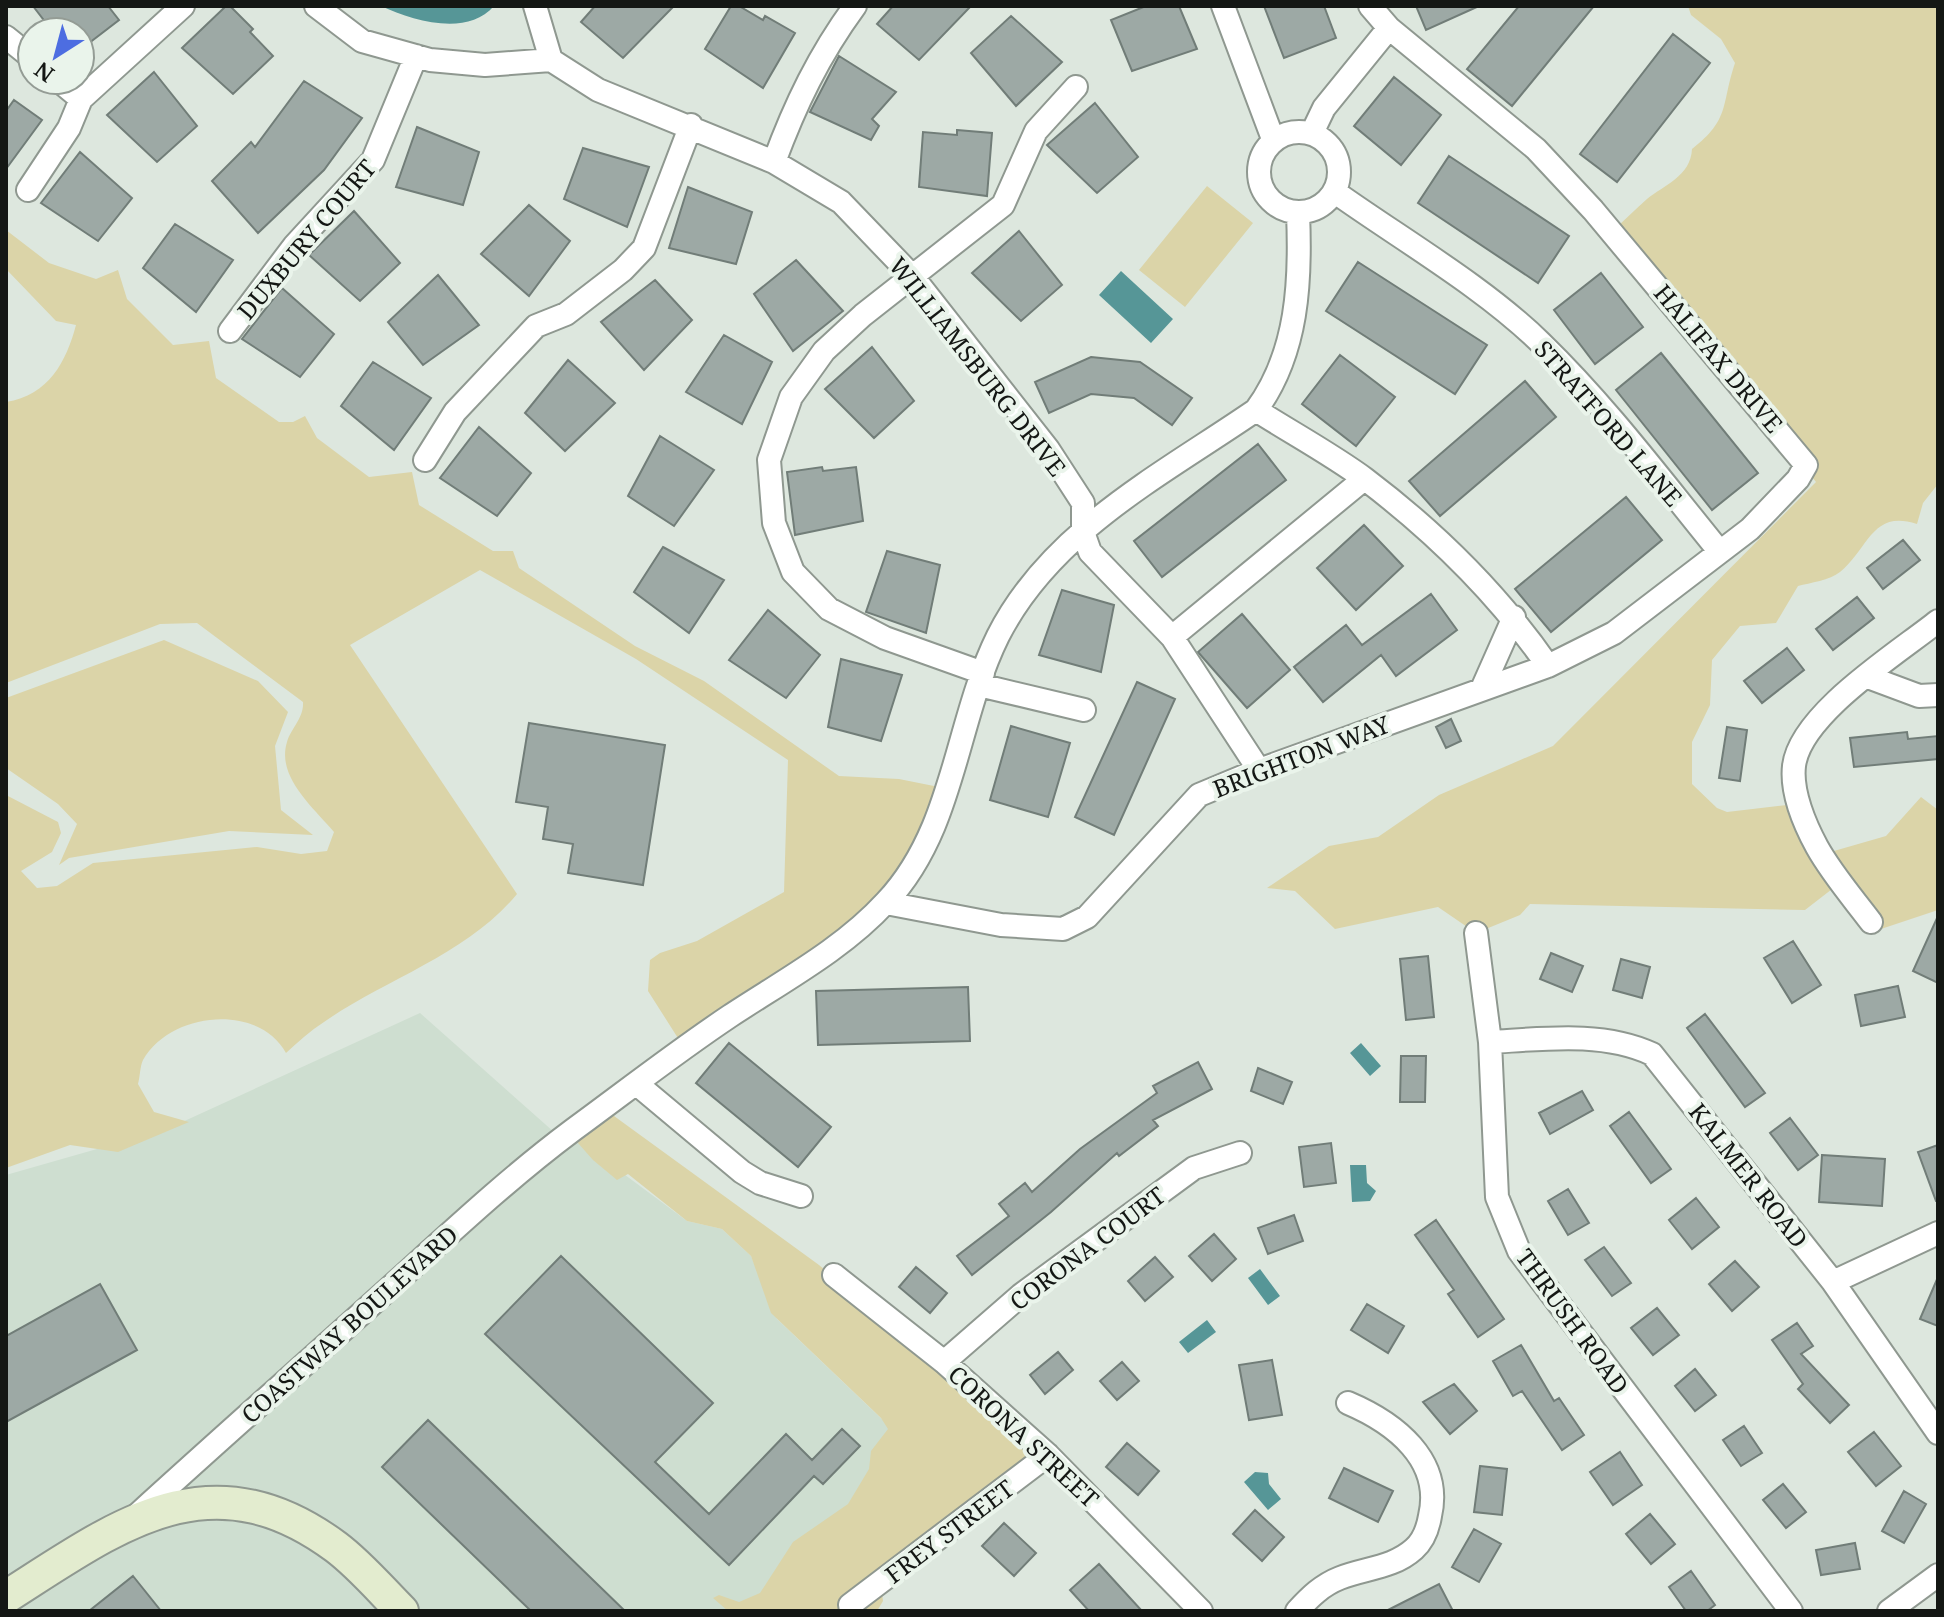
<svg xmlns="http://www.w3.org/2000/svg" width="1944" height="1617" font-family="'Noto Serif',serif">
  <style>
    .built { fill: #ceded0 }
    .green { fill: #dbd4a8 }
    .water { fill: #569697 }
    .building { fill: #9da9a5; stroke: #717d78; stroke-width: 2 }
    .lines { fill: none; stroke-linecap: round; stroke-linejoin: round }
    .street-casing { stroke: #8f9890; stroke-width: 26 }
    .secondary-casing { stroke: #8f9890; stroke-width: 36 }
    .street { stroke: #fff; stroke-width: 22 }
    .secondary { stroke: #e3eccf; stroke-width: 32 }
    .labels { text-anchor: middle; dominant-baseline: central; stroke-width: 8; stroke-linejoin: round; paint-order: stroke }
    .street-label { font-size: 24px; fill: #141714; stroke: #eaf4eb }
  </style>
  <rect width="100%" height="100%" fill="#dde7de"/>
  <path class="built" d="M420,1013L563,1140L570,1134L687,1221L722,1229L751,1256L777,1319L932,1467L765,1611H6V1175L167,1129Z"/>
  <path class="green" d="M1688,6H1938V484L1923,503L1917,524C1872,509 1869,548 1840,572C1830,580 1810,583 1798,586L1776,623L1740,626L1712,660L1710,705L1692,742V784L1717,808L1727,812L1796,804L1820,855L1886,836L1921,797L1938,810V910L1878,930L1836,886L1805,910L1530,904L1520,915L1476,933L1438,907L1335,929L1295,891L1267,888L1329,846L1378,837L1439,795L1553,746L1816,482L1614,230C1625,219 1636,209 1647,199C1663,186 1691,176 1692,149C1731,119 1721,104 1735,63L1721,39L1691,15Z
    M1207,186L1253,223L1185,307L1139,270Z
    M6,230L49,263L96,279L118,270L127,299L173,345L209,341L216,378L279,422H293L305,416L317,438L369,477L412,472L419,505L493,551H513L519,568L635,646L704,681L839,776L899,779L944,788L895,891L683,1046L648,991L650,960L660,953L697,941L784,892L788,760L636,659L480,570L350,645L517,894C468,954 386,979 324,1022C310,1031 298,1042 286,1053C259,1003 171,1011 143,1060C140,1066 140,1077 138,1084L154,1112L189,1122L118,1152L70,1145L6,1168V795L58,822L61,833L52,852L21,871L37,888L57,886L93,863L257,847L301,854L327,851L334,832C314,808 276,777 287,742C291,728 304,718 303,702L197,623L160,624L6,683V402C49,395 66,362 76,325L56,321L6,269Z
    M164,640L258,681L288,712L275,746L281,810L313,835L229,831L69,858L59,865L77,824L58,804L6,768V698Z
    M603,1108L819,1265L1044,1455L881,1586L883,1601L877,1611H728L713,1598L719,1595L739,1602L760,1593L793,1542L848,1504L869,1469L871,1451L888,1429L881,1418L771,1313L751,1256L722,1229L687,1221L628,1174L617,1180L593,1160L570,1134Z"/>
  <path class="water" d="M381,6H494C467,37 414,21 381,6Z
    M1121,271L1173,319L1151,343L1099,295Z
    M1361,1043L1381,1066L1370,1076L1350,1053Z
    M1350,1165H1366L1367,1183L1376,1191L1370,1201L1352,1202Z
    M1260,1269L1280,1296L1268,1305L1248,1278Z
    M1207,1320L1216,1332L1188,1353L1179,1342Z
    M1255,1472L1268,1473L1269,1484L1281,1499L1268,1510L1244,1482Z"/>
  <path class="building" d="M33,6H108L119,20L80,50V32H53Z
    M226,6H230L253,29L250,32L273,56L233,94L182,48Z
    M595,6H674L623,58L581,22Z
    M731,6H739L763,20L765,16L795,33L763,88L705,49Z
    M893,6H971L919,60L877,24Z
    M1146,6H1179L1197,49L1132,71L1111,20Z
    M1264,6H1324L1336,38L1284,58Z
    M1416,6H1479L1426,30Z
    M1519,6H1594L1512,106L1467,69Z
    M1011,16L1062,62L1016,106L971,53Z
    M1673,34L1710,63L1617,182L1580,154Z
    M839,56L896,92L872,119L879,126L871,140L810,112Z
    M154,72L197,126L157,162L107,115Z
    M1394,77L1441,115L1401,165L1354,126Z
    M304,81L362,118L324,170L258,233L212,181L251,142L255,147Z
    M14,100L42,120L6,169V111Z
    M1095,103L1138,157L1097,193L1047,145Z
    M417,127L479,152L463,205L396,187Z
    M957,130L992,133L987,196L919,187L923,132L957,135Z
    M583,148L649,167L627,227L564,199Z
    M80,152L132,198L98,241L41,203Z
    M1449,156L1569,236L1538,283L1418,203Z
    M688,187L752,212L736,264L669,248Z
    M529,205L570,241L529,296L481,254Z
    M354,211L400,263L360,301L309,255Z
    M175,224L233,260L196,312L143,268Z
    M1019,231L1062,285L1021,321L972,273Z
    M796,260L843,311L793,351L754,294Z
    M1358,262L1487,345L1455,394L1326,311Z
    M1601,273L1643,327L1595,364L1554,310Z
    M438,275L479,325L423,365L388,322Z
    M655,280L692,320L644,370L601,322Z
    M282,288L334,334L300,377L242,339Z
    M724,335L772,362L742,424L686,392Z
    M872,347L914,401L874,438L825,389Z
    M1661,353L1758,473L1712,510L1616,390Z
    M1340,355L1395,397L1356,446L1302,404Z
    M1091,357L1140,362L1192,398L1172,425L1134,398L1091,394L1049,413L1035,382Z
    M568,360L615,403L565,451L525,413Z
    M373,362L431,398L394,450L341,406Z
    M1525,381L1556,417L1440,516L1409,481Z
    M479,427L531,473L497,516L440,478Z
    M660,436L714,470L674,526L628,496Z
    M1258,444L1286,480L1162,577L1134,541Z
    M822,467L823,471L856,467L863,521L795,535L787,472Z
    M1626,497L1662,540L1551,632L1515,589Z
    M1364,525L1403,566L1356,610L1317,568Z
    M1903,540L1920,560L1883,589L1867,568Z
    M663,547L724,580L689,633L634,592Z
    M887,551L940,565L926,633L866,612Z
    M1062,590L1114,605L1101,672L1039,655Z
    M1431,594L1457,630L1396,676L1381,655L1323,702L1294,667L1346,625L1362,645Z
    M1857,597L1874,618L1833,650L1816,629Z
    M768,610L820,655L786,698L729,660Z
    M1242,614L1290,670L1247,708L1198,652Z
    M1787,648L1804,670L1762,703L1744,681Z
    M841,659L902,675L881,741L828,727Z
    M1137,682L1175,699L1114,835L1075,817Z
    M1451,719L1461,741L1446,748L1436,727Z
    M529,723L665,745L643,885L568,873L573,844L543,839L548,807L516,802Z
    M1011,726L1070,743L1048,817L990,800Z
    M1727,727L1747,730L1740,781L1719,778Z
    M1907,732L1908,739L1938,736V759L1854,767L1850,738Z
    M1938,916V983L1913,971Z
    M1793,941L1821,985L1792,1003L1764,958Z
    M1551,953L1583,966L1572,992L1540,979Z
    M1428,956L1434,1017L1406,1020L1400,959Z
    M1621,959L1650,967L1642,998L1613,990Z
    M1898,986L1905,1017L1861,1026L1855,995Z
    M968,987L970,1041L818,1045L816,991Z
    M1705,1014L1765,1093L1745,1107L1687,1028Z
    M729,1043L831,1127L798,1167L696,1083Z
    M1401,1056H1426L1425,1102H1400Z
    M1198,1062L1212,1089L1153,1120L1158,1126L1119,1156L1117,1153L1051,1212L972,1275L957,1256L1009,1216L999,1204L1025,1183L1032,1192L1080,1149L1157,1093L1153,1086Z
    M1258,1068L1292,1082L1283,1104L1251,1091Z
    M1582,1091L1593,1110L1550,1134L1539,1113Z
    M1629,1112L1671,1169L1651,1183L1610,1126Z
    M1790,1118L1818,1155L1798,1170L1770,1133Z
    M1331,1143L1336,1183L1304,1187L1299,1147Z
    M1938,1145V1201H1936L1918,1152Z
    M1822,1155L1885,1159L1882,1206L1819,1202Z
    M1568,1189L1589,1223L1568,1235L1548,1201Z
    M1696,1198L1719,1227L1692,1249L1669,1220Z
    M1294,1215L1303,1241L1268,1254L1258,1228Z
    M1436,1220L1504,1319L1478,1337L1448,1294L1454,1290L1415,1235Z
    M1214,1234L1236,1259L1212,1281L1189,1256Z
    M1604,1247L1631,1283L1612,1296L1585,1260Z
    M561,1256L713,1403L655,1462L709,1514L786,1434L812,1460L842,1429L860,1446L823,1484L814,1476L729,1565L485,1334Z
    M1155,1257L1173,1277L1145,1301L1128,1281Z
    M1735,1261L1759,1287L1732,1311L1709,1284Z
    M916,1267L947,1293L930,1313L899,1287Z
    M1938,1277V1326L1920,1319Z
    M100,1284L137,1350L6,1422V1336Z
    M1367,1304L1404,1326L1388,1353L1351,1330Z
    M1657,1308L1679,1335L1653,1355L1631,1328Z
    M1797,1323L1813,1346L1801,1354L1849,1405L1830,1423L1798,1389L1803,1384L1772,1340Z
    M1521,1345L1554,1401L1559,1398L1584,1435L1562,1450L1522,1391L1513,1396L1493,1361Z
    M1058,1352L1073,1370L1045,1394L1030,1375Z
    M1272,1360L1282,1415L1249,1420L1239,1365Z
    M1122,1362L1139,1381L1117,1400L1100,1381Z
    M1695,1369L1716,1395L1695,1411L1675,1386Z
    M1454,1384L1477,1411L1450,1434L1423,1402Z
    M428,1420L625,1611H531L382,1467Z
    M1744,1426L1762,1453L1741,1466L1723,1440Z
    M1874,1432L1901,1466L1876,1486L1848,1452Z
    M1127,1443L1159,1471L1138,1495L1106,1467Z
    M1620,1452L1642,1485L1613,1505L1590,1472Z
    M1480,1466L1507,1469L1502,1515L1474,1512Z
    M1344,1468L1393,1491L1378,1522L1329,1498Z
    M1783,1484L1806,1512L1786,1528L1763,1500Z
    M1904,1491L1926,1504L1904,1543L1882,1531Z
    M1255,1510L1284,1537L1262,1561L1233,1534Z
    M1650,1514L1675,1544L1651,1564L1626,1534Z
    M1004,1523L1036,1553L1014,1576L982,1546Z
    M1474,1529L1501,1544L1479,1582L1452,1567Z
    M1855,1543L1860,1569L1821,1575L1816,1550Z
    M1099,1564L1142,1611H1089L1070,1590Z
    M1691,1571L1715,1605L1707,1611H1686L1669,1587Z
    M133,1576L161,1611H89Z
    M1439,1584L1453,1611H1386Z"/>
  <g class="lines">
    <defs>
      <path id="street" d="M316,6L362,41L430,60L485,65L551,60L598,90L774,162L841,202L913,277L1048,449L1083,503V532L1090,552L1172,637L1259,770
        M535,6L551,60
        M1223,6L1273,139
        M6,37L32,58
        M58,80L81,99L183,6
        M1259 172a40 40 0 1 1 80 0a40 40 0 1 1-80 0Z
        M1312,133L1324,108L1389,28
        M774,162C795,105 819,55 855,6
        M28,190L69,128L81,99
        M1335,192C1401,239 1484,287 1541,343C1607,407 1662,481 1720,552
        M230,331L294,246L373,160L416,56
        M1256,410C1292,433 1331,454 1365,479C1435,532 1498,594 1548,666
        M425,460L455,412L536,326L566,314L623,270L644,248L691,125
        M1172,637L1364,479
        M983,673L885,638L829,609L793,572L774,523L769,460L791,397L824,351L863,315L1003,205L1036,131L1076,87
        M1868,677L1919,696L1938,695
        M979,685L1084,710
        M1482,689L1514,617
        M886,903L1001,925L1063,929L1087,917L1199,795L1259,770L1548,666L1614,633L1750,529L1798,479L1806,465L1593,210L1536,149L1389,28L1370,6
        M1871,922C1853,898 1832,874 1817,847C1805,825 1791,792 1794,766C1800,714 1898,653 1938,621
        M1476,933L1490,1042L1497,1197L1519,1251L1791,1611
        M1490,1042C1543,1039 1603,1031 1652,1054L1833,1282L1938,1433
        M638,1085L742,1172L760,1183L801,1196
        M834,1275L944,1362L1048,1455L1201,1611
        M1833,1282L1938,1233
        M944,1362L1021,1295L1194,1168L1240,1153
        M137,1515C218,1441 301,1368 383,1294C445,1238 506,1180 573,1130C625,1092 676,1052 730,1016C783,981 843,949 886,902C955,829 955,723 998,636C1051,531 1163,474 1256,410C1298,353 1301,281 1298,213
        M850,1605L1048,1455
        M1297,1611C1310,1597 1322,1585 1340,1578C1365,1568 1393,1568 1414,1549C1423,1541 1428,1528 1430,1516C1443,1460 1395,1423 1348,1403
        M1889,1611L1938,1575"/>
      <path id="secondary" d="M6,1597C116,1527 209,1453 336,1547C360,1565 381,1590 402,1611"/>
    </defs>
    <use href="#street" class="street-casing"/>
    <use href="#secondary" class="secondary-casing"/>
    <use href="#street" class="street"/>
    <use href="#secondary" class="secondary"/>
  </g>
  <g class="labels">
    <g class="street-label">
      <text transform="translate(306 239) rotate(-50)">DUXBURY COURT</text>
      <text transform="translate(1719 358) rotate(50)">HALIFAX DRIVE</text>
      <text transform="translate(978 366) rotate(52)">WILLIAMSBURG DRIVE</text>
      <text transform="translate(1609 423) rotate(49)">STRATFORD LANE</text>
      <text transform="translate(1301 756) rotate(-21)">BRIGHTON WAY</text>
      <text transform="translate(1749 1175) rotate(52)">KALMER ROAD</text>
      <text transform="translate(1087 1248) rotate(-37)">CORONA COURT</text>
      <text transform="translate(1573 1321) rotate(54)">THRUSH ROAD</text>
      <text transform="translate(349 1324) rotate(-42)">COASTWAY BOULEVARD</text>
      <text transform="translate(1024 1436) rotate(43)">CORONA STREET</text>
      <text transform="translate(949 1531) rotate(-37)">FREY STREET</text>
    </g>
  </g>
  <rect width="1944" height="1617" fill="none" stroke="#141714" stroke-width="16"/>
  <g transform="translate(56 56) rotate(216)"><circle r="38" fill="#eaf4eb" stroke="#949c95" stroke-width="2"/>
  <path d="M0-6L14 30L0 20L-14 30Z" fill="#4d6de1"/>
  <text y="-12" font-size="22" font-weight="bold" text-anchor="middle" fill="#141714">N</text>
  </g>
</svg>
